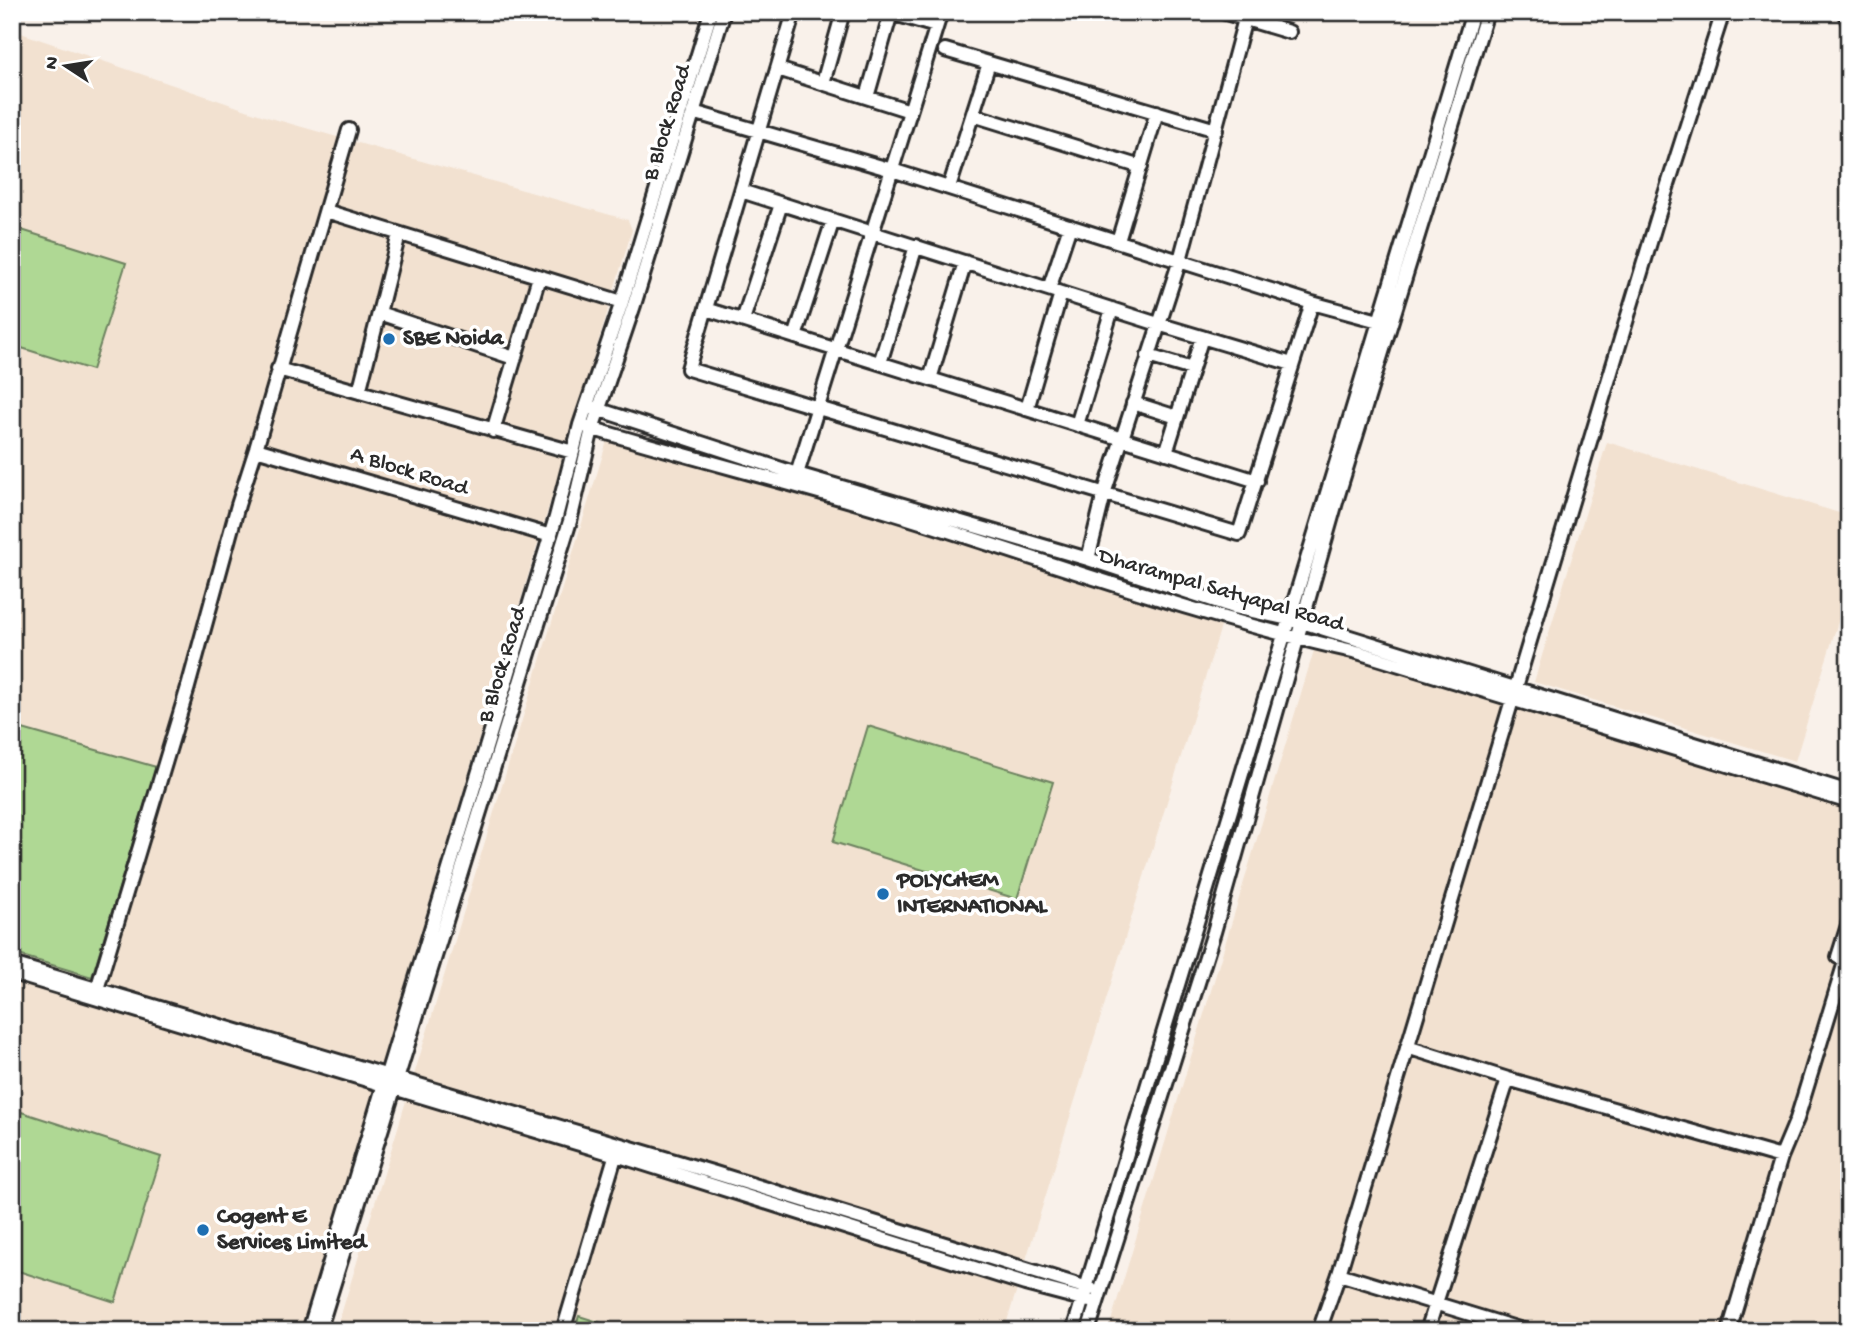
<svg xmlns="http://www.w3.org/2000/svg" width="1861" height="1343" font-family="'Gochi Hand',sans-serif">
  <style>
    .built { fill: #f2e1d0 }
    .green { fill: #afd894; stroke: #6d8260; stroke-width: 2 }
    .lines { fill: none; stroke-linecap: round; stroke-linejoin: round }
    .minor-casing { stroke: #2b2b2b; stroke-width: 18 }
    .minor { stroke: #fff; stroke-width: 12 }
    .poi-dot { fill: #1f6fb2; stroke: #fff; stroke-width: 2.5 }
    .labels { text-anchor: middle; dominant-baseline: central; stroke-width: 7; stroke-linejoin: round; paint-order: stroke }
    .street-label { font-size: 23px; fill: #2b2b2b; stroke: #fff }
    .poi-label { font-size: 23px; font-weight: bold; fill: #2b2b2b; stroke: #fff; text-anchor: start }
  </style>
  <rect width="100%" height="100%" fill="#f9f1ea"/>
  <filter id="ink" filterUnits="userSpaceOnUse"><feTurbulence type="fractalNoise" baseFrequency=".0143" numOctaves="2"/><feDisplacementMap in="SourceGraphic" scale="14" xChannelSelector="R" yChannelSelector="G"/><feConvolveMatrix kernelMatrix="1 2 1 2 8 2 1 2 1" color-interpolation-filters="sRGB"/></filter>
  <g filter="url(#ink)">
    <path class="built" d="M12,30L267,117L628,220L632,230L301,1331H12Z
      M610,431L1227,607L1004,1331H336Z
      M1607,442L1849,516V586L1795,761L1534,682Z
      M1315,647L1849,808V1331H1108Z"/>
    <path class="green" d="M12,227L126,263L92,370L12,345Z
      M12,726L156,767L92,977L12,953Z
      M868,726L1053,782L1017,899L833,842Z
      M12,1109L161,1157L115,1302L12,1269Z
      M579,1316L627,1331H574Z"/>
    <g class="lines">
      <defs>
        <path id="minor" d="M794,12L688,369L1239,534L1312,303
          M888,12L936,26
          M1222,12L1289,32
          M1844,12L1849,23
          M945,50L1216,130
          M778,69L910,111
          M823,83L843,12
          M867,97L891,13
          M693,112L892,170L1312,303L1386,323
          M973,115L1141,167
          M949,188L989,63
          M741,191L1158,324L1292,364
          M326,211L622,302
          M1118,241L1157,112
          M1049,289L1070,226
          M706,309L1257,481
          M379,313L514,358
          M743,320L781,204
          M795,337L833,220
          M1148,356L1192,369
          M880,363L916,246
          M278,369L573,452
          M930,379L965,262
          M359,392L399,234
          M1133,403L1177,417
          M591,407L797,474L1088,559L1234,607L1302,622L1849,792
          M1027,409L1061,293
          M1077,425L1112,309
          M587,427C695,460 806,486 914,520C1061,566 1207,619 1357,652L1849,802
          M493,431L539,277
          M256,449L551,536
          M1166,453L1202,337
          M797,474L941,12
          M1088,559L1104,494L1180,260L1245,19
          M1838,957L1849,922
          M12,964L715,1173L1091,1289
          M12,973L616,1155L1025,1284L1090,1301
          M95,996L188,687L238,505L256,449L349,130
          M1407,1047L1508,1079L1781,1157
          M1339,1274L1526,1331
          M309,1331L556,517L580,425L622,302L711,12
          M319,1331L570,521L592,429L634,305L724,12
          M563,1331L617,1150
          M1073,1331L1473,12
          M1088,1331L1214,932L1338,495L1487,12
          M1319,1331L1339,1274L1658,216L1723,12
          M1427,1331L1508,1079
          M1729,1331L1781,1157L1797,1119L1849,949"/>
      </defs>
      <use href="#minor" class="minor-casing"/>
      <use href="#minor" class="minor"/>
    </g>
  </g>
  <g class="poi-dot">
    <circle cx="389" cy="339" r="7"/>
    <circle cx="883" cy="894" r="7"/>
    <circle cx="203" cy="1230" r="7"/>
  </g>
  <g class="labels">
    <g class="street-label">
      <text transform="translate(668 123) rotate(-73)">B Block Road</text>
      <text transform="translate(409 472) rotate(17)">A Block Road</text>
      <text transform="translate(1221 591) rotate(16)">Dharampal Satyapal Road</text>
      <text transform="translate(503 665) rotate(-73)">B Block Road</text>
    </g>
    <g class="poi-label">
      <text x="403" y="339">SBE Noida</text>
      <text x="897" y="881">POLYCHEM<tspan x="897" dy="26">INTERNATIONAL</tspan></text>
      <text x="217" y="1217">Cogent E<tspan x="217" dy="26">Services Limited</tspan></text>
    </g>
  </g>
  <rect width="1861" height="1343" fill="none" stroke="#fff" stroke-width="42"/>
  <rect x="21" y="21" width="1819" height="1301" fill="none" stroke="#2b2b2b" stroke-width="2.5" filter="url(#ink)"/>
  <g transform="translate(66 66) rotate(282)" stroke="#ffffff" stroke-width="5" paint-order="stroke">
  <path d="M0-5L12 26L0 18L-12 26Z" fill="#2b2b2b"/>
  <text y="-10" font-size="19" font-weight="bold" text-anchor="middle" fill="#2b2b2b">N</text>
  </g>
</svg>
